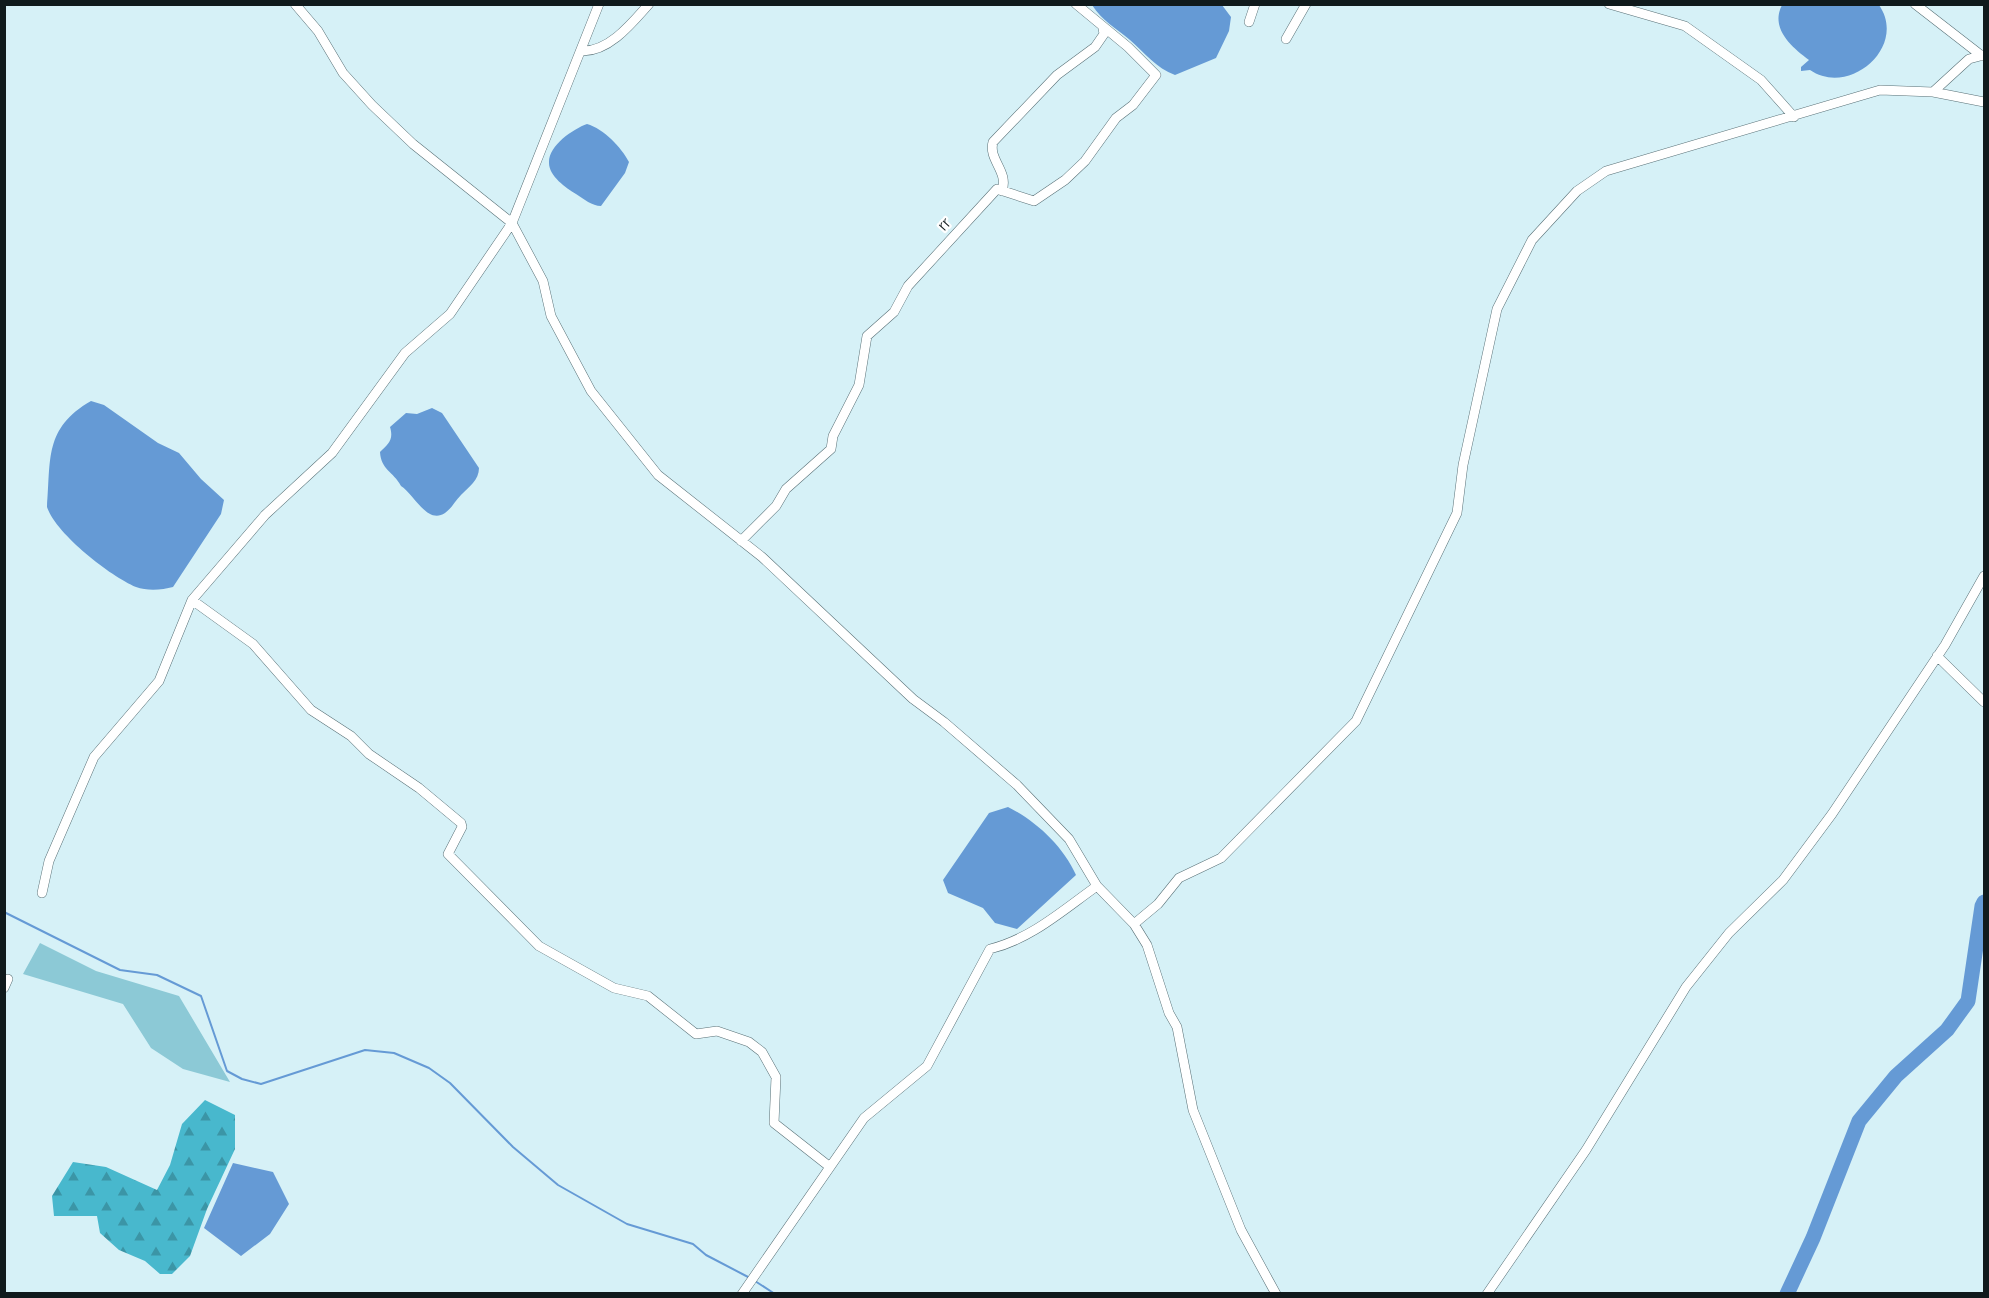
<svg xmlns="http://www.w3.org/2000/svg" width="1989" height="1298" font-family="Raleway,sans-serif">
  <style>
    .green { fill: #8cc9d6 }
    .forest { fill: url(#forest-firs) }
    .water { fill: #659ad5 }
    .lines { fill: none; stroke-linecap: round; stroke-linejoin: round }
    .stream { stroke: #659ad5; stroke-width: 2 }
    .river { stroke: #659ad5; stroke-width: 15 }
    .minor-casing { stroke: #597177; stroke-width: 10 }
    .minor { stroke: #fff; stroke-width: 9 }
    .labels { text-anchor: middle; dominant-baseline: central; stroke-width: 4.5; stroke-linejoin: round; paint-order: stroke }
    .street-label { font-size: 16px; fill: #101a1c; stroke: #fff }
  </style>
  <defs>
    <pattern id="forest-firs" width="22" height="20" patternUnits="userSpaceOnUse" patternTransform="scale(1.5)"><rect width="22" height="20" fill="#48b8cd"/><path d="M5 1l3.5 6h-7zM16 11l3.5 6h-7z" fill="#3b95a6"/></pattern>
  </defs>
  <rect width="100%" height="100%" fill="#d6f1f7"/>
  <path class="green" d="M40,943L96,971L179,996L230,1082L183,1069L151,1048L123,1004L23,974Z"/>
  <path class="forest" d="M205,1100L235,1115V1149L207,1209L190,1256L172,1274H160L145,1261L119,1250L100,1233L97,1216H54L52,1196L73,1162L106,1167L157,1190L170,1165L182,1124Z"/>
  <path class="water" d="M1092,5H1222L1231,17L1229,31L1216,58L1175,75C1156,68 1145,53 1130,40C1115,27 1103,22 1092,5Z
    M1782,5H1879C1908,47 1849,97 1810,70L1801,71V67L1809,60C1791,47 1770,28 1782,5Z
    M587,124C604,129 621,147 629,162L625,173L601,206C592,206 584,199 576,194C566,188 549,176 549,163C548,146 573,129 587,124Z
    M91,401L104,405L158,443L179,453L201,479L224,500L221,514L173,587C162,590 147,591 136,587C110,576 56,534 47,507C51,459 44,428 91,401Z
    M432,408L442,413L479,468C479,480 469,487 461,495C455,501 452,508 445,513C427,525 414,494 401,486C393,471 381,470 380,452C388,444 394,440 390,427L406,413L417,414Z
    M1008,807C1036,821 1063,846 1076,875L1017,929L995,923L983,908L948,893L943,880L989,813Z
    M233,1163L273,1172L289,1204L270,1234L241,1256L204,1228Z"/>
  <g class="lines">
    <path class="stream" d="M4,912L120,970L157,975L201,996L227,1071L242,1079L261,1084L365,1050L394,1053L429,1068L450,1083L513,1147L558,1185L627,1224L693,1244L706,1255L750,1278
      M755,1281L775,1294"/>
    <path class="river" d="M1787,1294L1813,1238L1859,1121L1896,1076L1947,1030L1968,1001L1982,906L1984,902"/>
    <defs>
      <path id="minor" d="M295,4L318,31L343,73L372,105L413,144L512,223L543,281L551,316L591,391L658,475L762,557L913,699L944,722L1017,785L1069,839L1097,886L1134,924L1147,945L1169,1013L1177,1027L1193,1110L1241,1230L1276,1294
        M1609,4L1685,26L1761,80L1794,117
        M1915,4L1982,56
        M1249,22L1255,4
        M1286,39L1306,4
        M583,51C610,51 632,23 649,4
        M1933,92L1984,102
        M1002,191C1009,171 988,160 993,142L1057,75L1095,47L1104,34L1103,28
        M741,541L776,506L786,489L831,449L833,436L859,385L867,336L894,312L908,286L997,189L1034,201L1065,180L1085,161L1116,118L1133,105L1156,75L1128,47L1076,4
        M192,600L253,644L311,710L351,736L369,754L419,788L461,823L462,827L448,854L539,946L614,988L648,996L696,1034L717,1031L749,1042L762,1052L776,1077L774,1123L830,1167
        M1937,656L1984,702
        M42,893L49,861L94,757L159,681L192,600L265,515L332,453L405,353L450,314L512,223L599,4
        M1134,924L1158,904L1179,878L1221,858L1356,721L1457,513L1463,465L1497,309L1532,240L1577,191L1606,171L1880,90L1933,92L1969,59L1984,55
        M4,988L8,979
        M742,1294L864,1118L927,1066L990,949C1031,939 1063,910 1097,886
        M1487,1294L1586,1150L1686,987L1729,933L1783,880L1832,814L1945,645L1984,576"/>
    </defs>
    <use href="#minor" class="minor-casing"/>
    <use href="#minor" class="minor"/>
  </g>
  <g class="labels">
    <g class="street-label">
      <text transform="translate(944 224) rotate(-48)">rr</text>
    </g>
  </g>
  <rect width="1989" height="1298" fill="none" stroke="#101a1c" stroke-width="12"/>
</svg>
